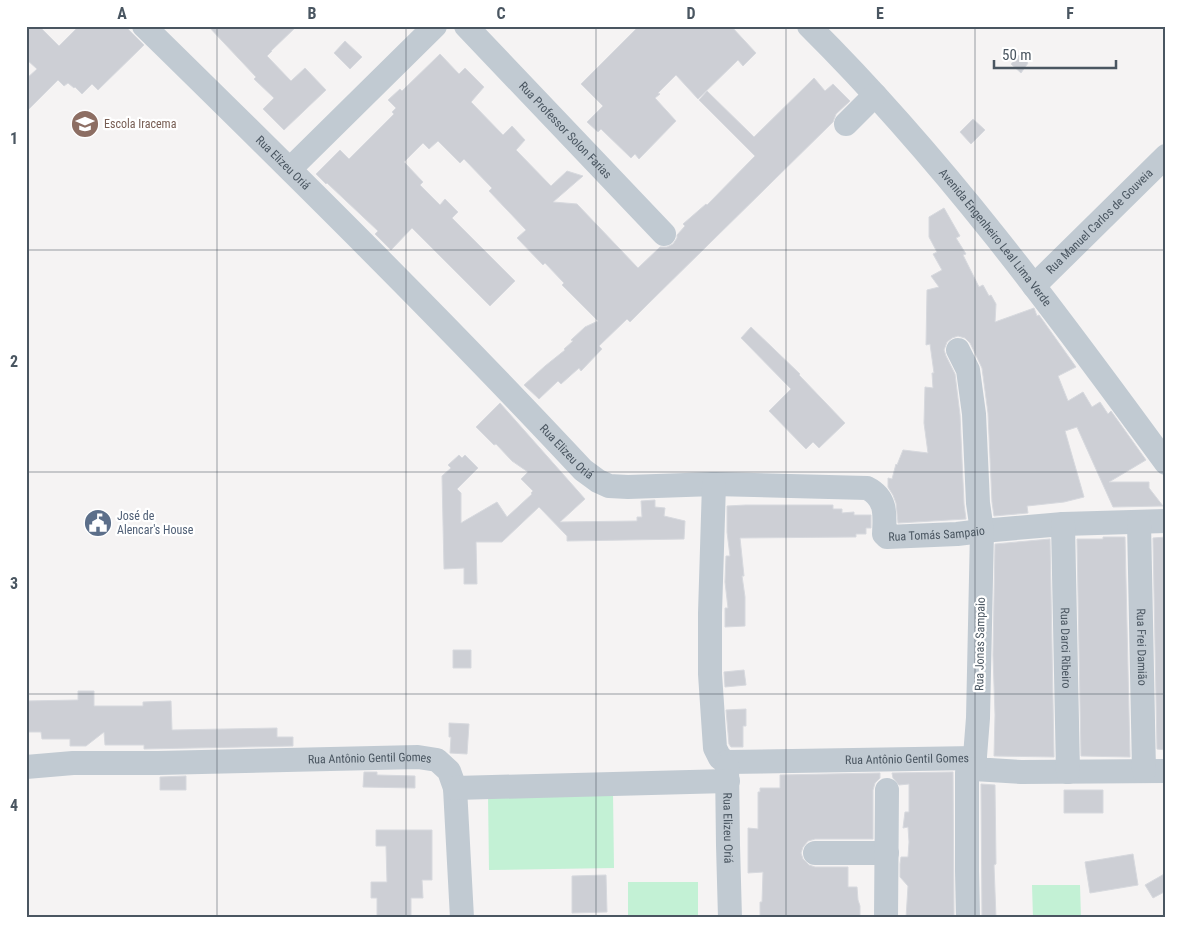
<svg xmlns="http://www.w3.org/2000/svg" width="1192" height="944" font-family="'Roboto Condensed',sans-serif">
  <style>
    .green { fill: #c3f1d5 }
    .building { fill: #cdcfd5; stroke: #d7d9de }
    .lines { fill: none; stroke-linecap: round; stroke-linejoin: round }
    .minor { stroke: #c1cad2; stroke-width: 24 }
    .grid { fill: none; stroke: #4a5661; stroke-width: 1; stroke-opacity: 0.55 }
    .labels { text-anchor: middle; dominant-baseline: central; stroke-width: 4.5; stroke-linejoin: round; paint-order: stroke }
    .education-label { font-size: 12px; fill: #785e54; stroke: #fff; text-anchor: start }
    .street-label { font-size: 12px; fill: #4a5661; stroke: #fff }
    .service-label { font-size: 12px; fill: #4e5e75; stroke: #fff; text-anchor: start }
    .neatline { fill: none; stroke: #4a5661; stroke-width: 2 }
    .grid-label { font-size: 16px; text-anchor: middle; font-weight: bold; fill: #4a5661 }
  </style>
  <rect width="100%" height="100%" fill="#f5f3f3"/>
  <path class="green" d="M613,793L614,868L489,870L488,795Z
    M628,882H698V918H628Z
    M1032,885H1080L1081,918H1033Z"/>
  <path class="building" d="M26,26H39L59,46L79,26H125L144,45L98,90L92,84L82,94L75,87L74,88L68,83L64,86L58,80L26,112V79L37,69L26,59Z
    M208,26H297L271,51H272L267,56L291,81L305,68L326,90L284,130L263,109L274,98L254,79L256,77Z
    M639,26H731L756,53L743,66L738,60L698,99L676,75L658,93L660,94L655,98L676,121L639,159L635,154L631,158L601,129L598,132L587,122L603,106L581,84Z
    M345,41L362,57L350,69L334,53Z
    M440,54L459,74L465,68L484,87L471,102L503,135L512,126L525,140L516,150L551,186L567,171L583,176L553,202L577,204L638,268L660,247H667L673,244L677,238V235L685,226L683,224L706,204L707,205L755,156L699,100L707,91L754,137L814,78L825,91L833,84L850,101L836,114L833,122L648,304L630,322L627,319L599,346L602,349L581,371L579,368L561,384L558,381L539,399L524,385L545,366L565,350L564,349L573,341L571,340L585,327L598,321L562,285L564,283L545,263L543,265L517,238L526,230L489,191L492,188L464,159L460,163L438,141L429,149L423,143L404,162L423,182L420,185L440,205L445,199L458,212L452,218L515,281L490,306L412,228L391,250L375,234L378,231L327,183L326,184L316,174L340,150L349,159L394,114L392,112L396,108L388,100L400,89L402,91Z
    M1019,55L1028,63L1021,73L1011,64Z
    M973,119L985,130L971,144L960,132Z
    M944,208L960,236L956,238L966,254L963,255L979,287L983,285L989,296L991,295L996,304L995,322L1034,308L1037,316L1039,315L1076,367L1058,376L1068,401L1083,392L1092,407L1100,402L1108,414L1111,411L1146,460L1109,482H1149V488L1163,506L1113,507L1077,427L1065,431L1084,497L1064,502L1027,506L1028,513L994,516L992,502L988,413L982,368L970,343L965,338L958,336L952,338L947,342L944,350L946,356L955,374L960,415L964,504L966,519L898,523L896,503L893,495L888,487V478L892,479L896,464L897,465L903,450L928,453L924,423L925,387L933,388L932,373H934L930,344L926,345L927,290L939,287L931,276L942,270L933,254L937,252L929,237V217Z
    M751,327L800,374L799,375L845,423L819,448L813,442L806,449L769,411L791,389L741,338Z
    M500,403L585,499L560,522L637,521V517H642L641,501L655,500V507L665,508L664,516L685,521L684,539L567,541V536L539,507L502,542H476L477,584H464V568L444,569L442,476L451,468L448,465L459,455L462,458L465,455L478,468L457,489L461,493V523L497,502L507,517L532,494L531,493L533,491L521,479L528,472L512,461L496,444L494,445L476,427Z
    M746,505H833V509H842V513L854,512V515H871V528H866V534H856V537L740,538L744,576H742L745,597V626L725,627V608H728L725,582L726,556H730L727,532V506Z
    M1103,537H1125L1130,757L1081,756L1077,539H1103Z
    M1166,537V750L1157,749L1153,538Z
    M1050,539L1054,757L994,756L995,715L993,655L995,544Z
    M453,650H471V668H453Z
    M744,670L746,685L725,687L724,672Z
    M78,691H94V706H143V702L171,701L172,730L277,728V737H293V746L144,749V745H105L104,732L86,746H70V739H42L41,732H26V701L78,700Z
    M746,709V726H743V747H731L729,744L726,710Z
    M449,723L469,724L467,754L450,753L451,737H449Z
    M364,772H377V775L415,776V788L363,787Z
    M953,772L954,918H906L908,886L900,877V864L901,857H908L909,842L908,827L903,828L905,812H909V784L899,785L893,778L892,773Z
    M880,773V778L875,783L873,790V839H815L808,841L803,847L801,853L803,859L809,865L815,867H848V887H857L858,900L860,906V918H760V902H762L763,872L748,873V828L758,829V792H760V788H780V775Z
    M186,776V790H160V777Z
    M981,784L995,785L996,864L994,865L996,918H982Z
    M1064,790H1103V813H1064Z
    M376,830H432V880H422L423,898H411V918H377V898H371V882H387L386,846H376Z
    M1133,854L1138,885L1090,893L1085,862Z
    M1166,873V891L1153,898L1145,885Z
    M606,875L607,912L572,913V876Z"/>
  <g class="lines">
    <g class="minor">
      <path id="s1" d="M144,26C293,172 441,318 583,470L598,481L609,486L628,487L714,484L867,488C887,498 885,515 884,534L887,537L957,534L982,531L1063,524L1166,521"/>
      <path id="s2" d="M466,26L664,234"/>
      <path id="s3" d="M809,26C943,159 1055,311 1166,463"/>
      <path d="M846,124L875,95"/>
      <path d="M290,169L435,26"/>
      <path id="s4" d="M1034,286L1166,156"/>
      <path d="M958,350L968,370L974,414L978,503L982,531L978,718L974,769L1021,772L1166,771"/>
      <path d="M714,484L710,613V674L715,748L720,758L727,762"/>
      <path id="s5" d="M1139,522L1144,771"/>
      <path id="s6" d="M1063,524L1068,772"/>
      <path id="s7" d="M727,762L975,758"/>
      <path id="s8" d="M727,766L728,845L730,918"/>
      <path id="s9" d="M26,767L73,763H158L418,757L437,760L449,771L455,788L462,918"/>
      <path d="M455,788L728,781"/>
      <path d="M815,853H887"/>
      <path d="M886,918L887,790"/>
      <path d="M968,918L967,871V773L974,769"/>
    </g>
  </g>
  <path class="grid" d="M217,26V918M406,26V918M596,26V918M786,26V918M975,26V918M26,250H1166M26,472H1166M26,694H1166"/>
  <defs>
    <symbol id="school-disc" viewBox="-11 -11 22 22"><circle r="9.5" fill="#8d6e63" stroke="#fff"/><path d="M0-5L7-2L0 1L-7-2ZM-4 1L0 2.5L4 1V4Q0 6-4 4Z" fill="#fff"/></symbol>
    <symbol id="civic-disc" viewBox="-11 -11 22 22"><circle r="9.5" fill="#5c6f8a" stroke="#fff"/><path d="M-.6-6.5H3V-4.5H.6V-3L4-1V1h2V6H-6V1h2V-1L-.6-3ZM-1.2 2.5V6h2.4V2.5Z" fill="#fff"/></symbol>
  </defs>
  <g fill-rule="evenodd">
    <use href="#school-disc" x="69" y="108" width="32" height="32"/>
    <use href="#civic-disc" x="82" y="507" width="32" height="32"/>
  </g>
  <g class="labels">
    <g class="education-label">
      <text x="104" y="124">Escola Iracema</text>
    </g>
    <g class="street-label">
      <text stroke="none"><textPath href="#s2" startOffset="144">Rua Professor Solon Farias</textPath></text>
      <text stroke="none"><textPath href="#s1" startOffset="195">Rua Elizeu Oriá</textPath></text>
      <text stroke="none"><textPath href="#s4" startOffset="92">Rua Manuel Carlos de Gouveia</textPath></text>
      <text stroke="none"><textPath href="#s3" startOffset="282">Avenida Engenheiro Leal Lima Verde</textPath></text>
      <text stroke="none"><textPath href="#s1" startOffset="600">Rua Elizeu Oriá</textPath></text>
      <text stroke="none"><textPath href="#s1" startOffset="1020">Rua Tomás Sampaio</textPath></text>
      <text transform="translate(980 644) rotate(-89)">Rua Jonas Sampaio</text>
      <text stroke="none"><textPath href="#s5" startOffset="125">Rua Frei Damião</textPath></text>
      <text stroke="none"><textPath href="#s6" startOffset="124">Rua Darci Ribeiro</textPath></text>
      <text stroke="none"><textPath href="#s7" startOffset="180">Rua Antônio Gentil Gomes</textPath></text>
      <text stroke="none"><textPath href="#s9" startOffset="344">Rua Antônio Gentil Gomes</textPath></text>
      <text stroke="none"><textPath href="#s8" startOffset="62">Rua Elizeu Oriá</textPath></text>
    </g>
    <g class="service-label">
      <text x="117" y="516">José de<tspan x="117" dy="14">Alencar's House</tspan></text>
    </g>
  </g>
  <rect width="1192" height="944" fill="none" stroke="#ffffff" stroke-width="55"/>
  <path d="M994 60v8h122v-8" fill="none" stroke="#4a5661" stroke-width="2.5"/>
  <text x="1002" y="60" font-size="15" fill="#4a5661" stroke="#ffffff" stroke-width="4" paint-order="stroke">50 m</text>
  <rect x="28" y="28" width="1136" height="888" class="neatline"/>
  <g class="grid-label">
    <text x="122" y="19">A</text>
    <text x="312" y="19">B</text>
    <text x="501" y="19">C</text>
    <text x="691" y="19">D</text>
    <text x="880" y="19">E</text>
    <text x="1070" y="19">F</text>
    <text x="14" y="144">1</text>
    <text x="14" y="367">2</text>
    <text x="14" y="589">3</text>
    <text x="14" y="811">4</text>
  </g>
</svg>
